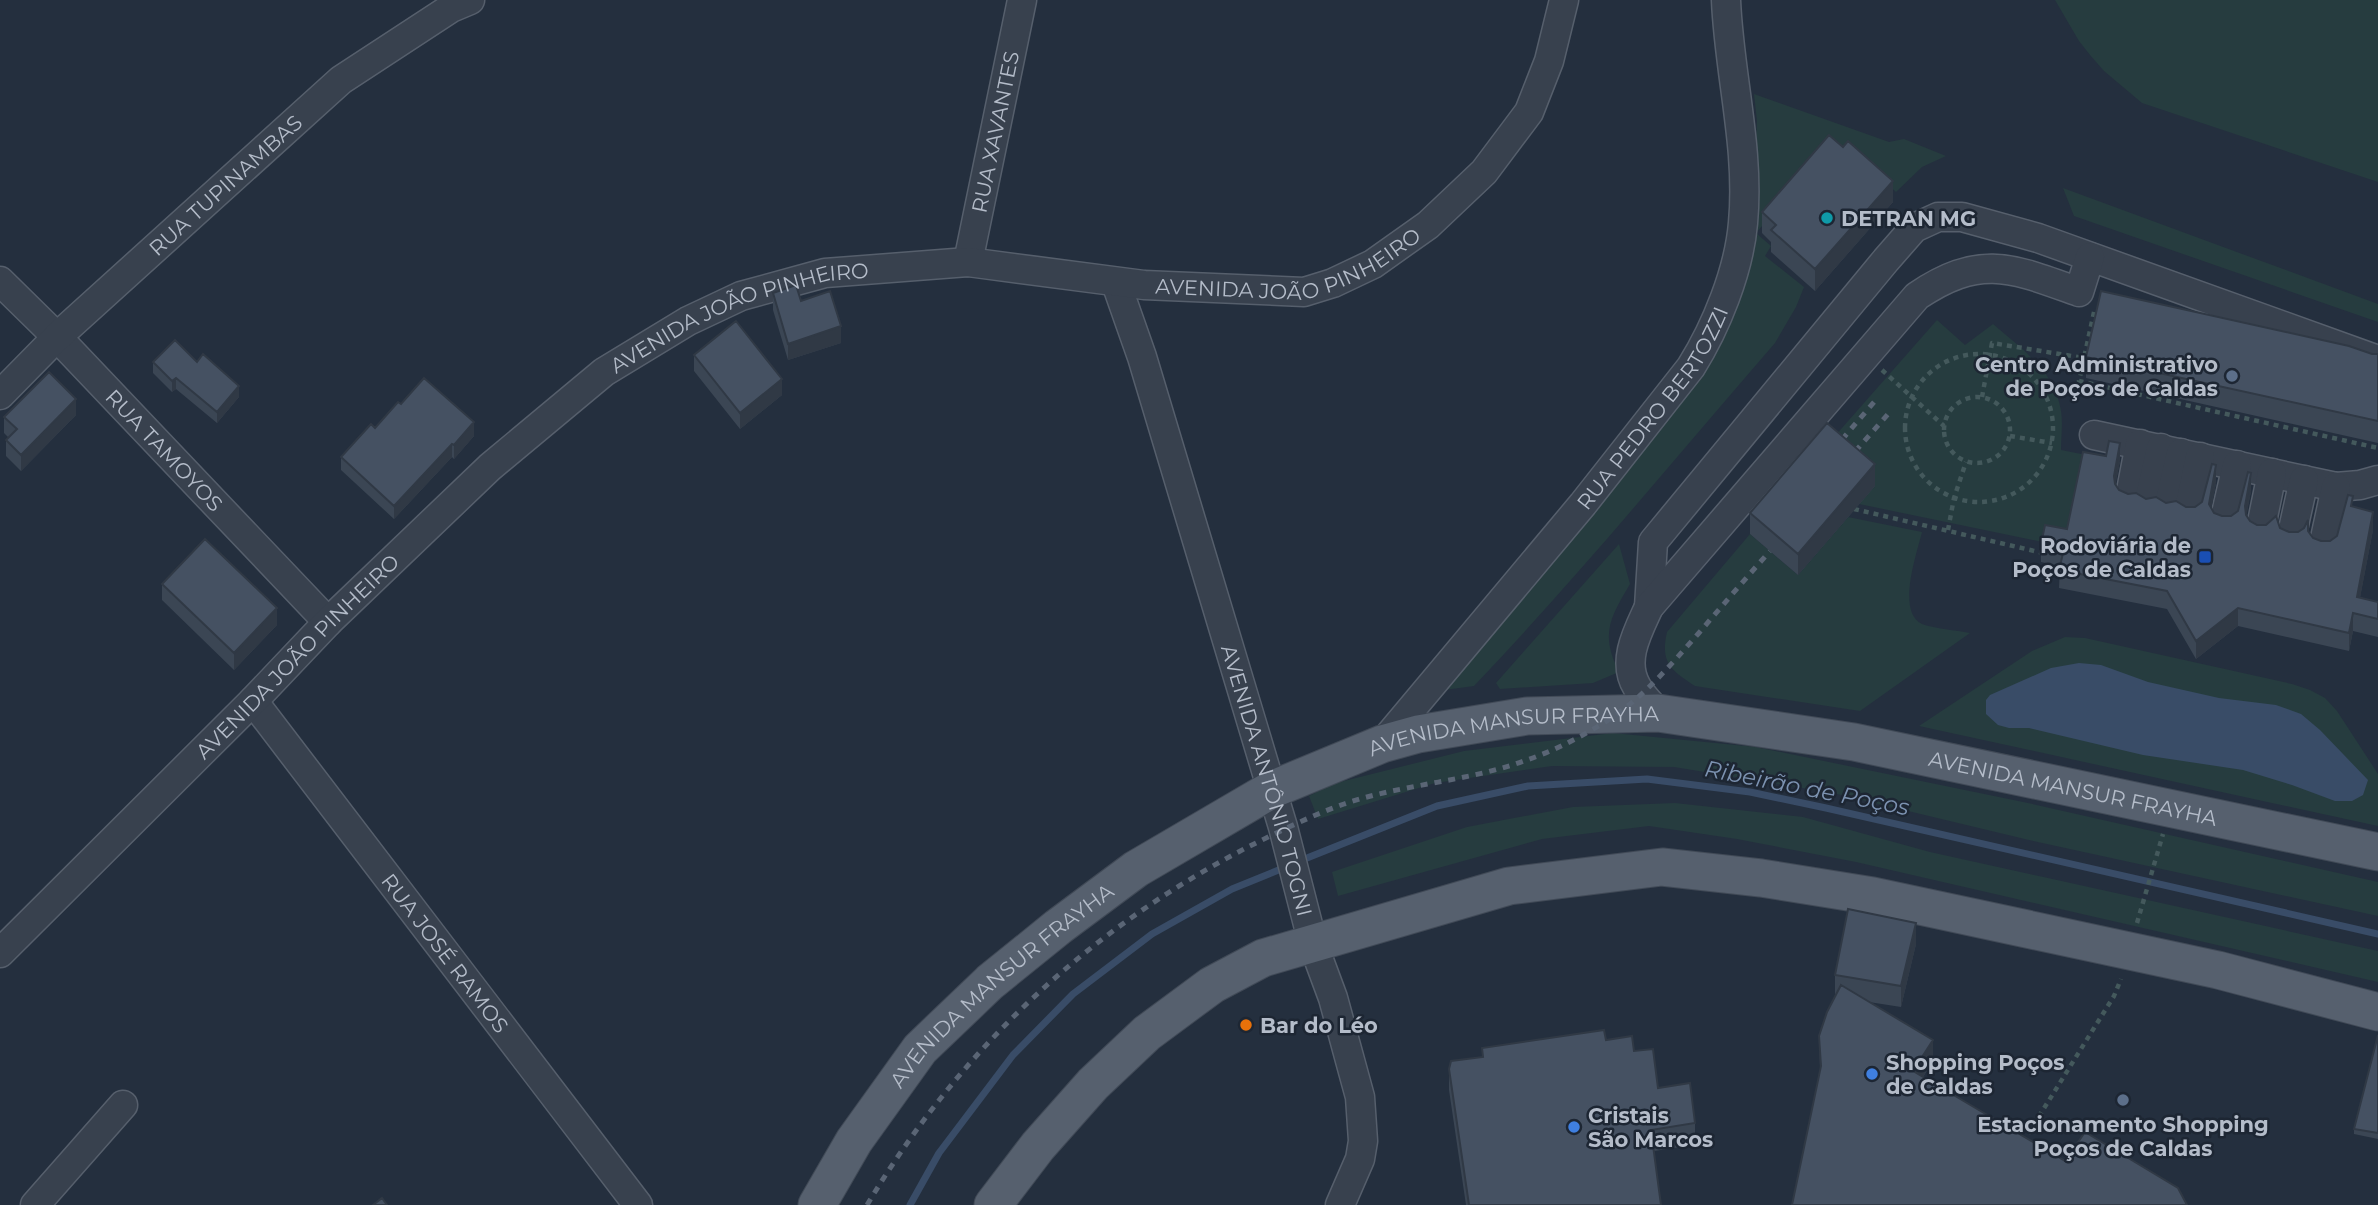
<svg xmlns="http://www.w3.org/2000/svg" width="2378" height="1205" font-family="Montserrat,sans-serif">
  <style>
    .green { fill: #263c3f }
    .water { fill: #394c67 }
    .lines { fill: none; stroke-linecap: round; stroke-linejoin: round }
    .stream { stroke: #394c67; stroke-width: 7 }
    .minor-casing { stroke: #565f6c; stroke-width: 31 }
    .major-casing { stroke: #414a57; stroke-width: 39 }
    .path { stroke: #44595c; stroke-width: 4.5; stroke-dasharray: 5 5; stroke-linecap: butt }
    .minor { stroke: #38414e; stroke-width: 28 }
    .major { stroke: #56606e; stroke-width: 37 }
    .rail { stroke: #5a6575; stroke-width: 5; stroke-dasharray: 7 7; stroke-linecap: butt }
    .wall { fill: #3b4654 }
    .shaded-wall { fill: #303945 }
    .building { fill: #455162; stroke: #303945; stroke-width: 2 }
    .culture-dot { fill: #0f9aa8; stroke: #1d2633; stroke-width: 2.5 }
    .service-dot { fill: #5c6f8a; stroke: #1d2633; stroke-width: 2.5 }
    .transit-dot { fill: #1a4fb4; stroke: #1d2633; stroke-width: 2.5 }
    .food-dot { fill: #e8710a; stroke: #1d2633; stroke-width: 2.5 }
    .shop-dot { fill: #3f7fe0; stroke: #1d2633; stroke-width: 2.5 }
    .labels { text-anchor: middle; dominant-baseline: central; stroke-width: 5; stroke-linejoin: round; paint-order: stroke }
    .street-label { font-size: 21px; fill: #b4bcc9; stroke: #1d2633 }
    .poi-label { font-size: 21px; font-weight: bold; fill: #b4bcc9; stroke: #1d2633; text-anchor: start }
    .water-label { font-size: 23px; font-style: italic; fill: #7c92b1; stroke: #1d2633 }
  </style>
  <rect width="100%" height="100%" fill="#242f3e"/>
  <path class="green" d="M2055,0H2378V182L2142,103L2104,71L2090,55L2079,41Z
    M1754,94L1889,142L1904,139L1946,156L1922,167L1896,192L1845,145L1828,149L1756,233L1771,246L1765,256L1804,287L1796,307L1775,343C1675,458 1579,576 1474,686L1444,690L1702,356L1752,229L1757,121Z
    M2063,188L2378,304V322L2074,216Z
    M1937,320L1965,345L1993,324C2022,349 2055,371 2061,411C2063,423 2061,437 2061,450L2086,455L2067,547L1859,504L1874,485L1827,445Z
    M1848,517L1922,532C1917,553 1896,612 1922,624C1936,629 1955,630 1970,633L1860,711L1695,686C1671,670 1660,663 1667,632L1750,534L1798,575Z
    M1619,544L1630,584C1610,618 1600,634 1619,672L1593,683L1500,689L1496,683Z
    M2065,637L2085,638L2292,684L2310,690L2325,698L2337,711L2378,774V826L1919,726L2032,651Z
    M1613,733L1756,747L2028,803L2378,882V916L2029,840L1833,793L1674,767L1552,766L1435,783L1318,819L1309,796L1332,784L1464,751Z
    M1675,803L1803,817L1930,852L2378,951V982L1856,862L1737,839L1649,826L1542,839L1338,896L1332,872L1467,827L1573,807Z"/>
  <path class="water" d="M2079,663L2101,665L2148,682L2219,698L2276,705L2301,714L2320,730L2368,780L2363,795L2352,801H2335L2292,785L2243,770L2143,755L2029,728H2009L1998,725L1986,714V700L1990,695L2051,668Z"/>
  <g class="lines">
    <path class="stream" d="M1297,862L1437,806L1528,786L1647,779L1750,792L1826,808L2378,934
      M910,1205L939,1153L1013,1055L1073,994L1152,934L1232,889L1286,867"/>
    <defs>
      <g id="minor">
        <path id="s1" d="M968,262L1022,0"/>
        <path id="s2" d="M0,281L57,337L328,622"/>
        <path id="s3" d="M1116,283L1142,357L1283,827L1313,944L1333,998L1360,1097L1363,1141L1360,1159L1340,1205"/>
        <path id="s4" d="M0,395L57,337L341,80L451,8L470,0"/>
        <path d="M2094,435L2336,487L2360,485L2378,480"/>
        <path d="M2130,496L2140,444"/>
        <path d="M2149,501L2161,448"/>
        <path d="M2169,505L2181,453"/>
        <path d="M2189,509L2200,457"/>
        <path d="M2225,518L2237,465"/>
        <path d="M2261,527L2272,473"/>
        <path d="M2292,534L2304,480"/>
        <path d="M2324,543L2336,487"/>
        <path d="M1649,607L1653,542L1886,260L1914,228L1938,217H1962L2038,238L2378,360"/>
        <path id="s5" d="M253,701L638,1205"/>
        <path d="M1658,713C1651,704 1642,696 1637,687C1621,661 1638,631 1649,607L1917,296C1981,253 2012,268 2079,292L2090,257"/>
        <path id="s6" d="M1382,744L1583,504L1691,367C1716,327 1739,271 1743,223C1750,148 1729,74 1726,0"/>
        <path id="s7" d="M0,953L253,701L328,622L490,467L604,372L688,321L741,296L825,273L968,262L1144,285L1304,292L1333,283L1373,264L1428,225L1484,172L1529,112L1549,61L1564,0"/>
        <path d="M35,1205L123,1105"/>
      </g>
      <g id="major">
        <path id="s8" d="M817,1205L854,1141L920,1049L990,982L1058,927L1136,869L1271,790L1382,744L1418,734L1527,716L1658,713L1854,742L2378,852"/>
        <path d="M993,1205L1038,1146L1093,1084L1147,1033L1212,985L1263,958L1509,886L1662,867L1761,878L1873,896L2218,970L2378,1012"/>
      </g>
    </defs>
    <use href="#minor" class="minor-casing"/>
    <use href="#major" class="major-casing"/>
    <path class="path" d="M2094,312L2079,381L2378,448
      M1905 428a74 74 0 1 1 148 0a74 74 0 1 1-148 0Z
      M1882,370L1944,426
      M1944 430a33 33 0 1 1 66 0a33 33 0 1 1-66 0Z
      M1982,397L1992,343L2084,358
      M2010,436L2052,443
      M1854,509L2043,553
      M1948,530L1954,498L1966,462
      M2137,923L2163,834
      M2023,1142L2114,996L2121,979"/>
    <use href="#minor" class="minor"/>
    <use href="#major" class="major"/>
    <path class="rail" d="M1833,450L1875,401
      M1846,462L1889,413
      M867,1205C959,1051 1085,932 1244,849C1276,833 1310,816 1344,804C1402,784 1466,782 1524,761C1551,752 1577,739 1602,724C1640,701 1669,667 1698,634C1722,606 1746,578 1770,551"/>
  </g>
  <path class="wall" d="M1893,202L1815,291L1771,252V242L1762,233V212Z
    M773,293L801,301L841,343L788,360L773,310Z
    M2378,354V443L2086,378V357Z
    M694,355L782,395L740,429L694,371Z
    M153,362H197L239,397L217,423L176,389L172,392L153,373Z
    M76,415L21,471L6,456V440L9,438L4,433V417Z
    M375,428L474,436L454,459L452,457L394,519L341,470V457Z
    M2120,461L2115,485L2119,490L2128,494L2186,507H2195L2202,502L2216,483L2211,508L2214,513L2222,516H2231L2238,511L2251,491L2246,516L2250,521L2257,525L2280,528L2289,532L2308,531L2313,538L2321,541H2330L2337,536L2353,506L2373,530L2360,597L2378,602V637L2353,631L2349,651L2238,626L2196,659L2167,609L2059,588L2060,566L2041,562V544L2067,529Z
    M1875,486L1798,575L1750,534V513Z
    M162,584L277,625L234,670L162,600Z
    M1916,944L1901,1007L1869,1002L1933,1061L1923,1077L2065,1161L2178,1188L1792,1205L1820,1070L1819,1036L1835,996V975Z
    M2378,1035V1139L2354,1134V1129Z
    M1606,1040L1634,1051L1658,1088L1695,1123V1145L1654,1151L1661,1205H1466L1449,1090V1069L1482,1057V1048Z"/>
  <path class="shaded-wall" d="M1893,181V202L1815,291V269Z
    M841,326V343L788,360V344Z
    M176,378V389L172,392V381Z
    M782,379V395L740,429V413Z
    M239,386V397L217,423V412Z
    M76,399V415L21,471V455Z
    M474,422V436L454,459V445Z
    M2120,443V461L2114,494V476Z
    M452,444V457L394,519V506Z
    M1875,464V486L1798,575V554Z
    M2216,465V483L2209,522V504Z
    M2251,473V491L2245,524V506Z
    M2373,512V530L2357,614V597Z
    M277,608V625L234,670V653Z
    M2238,608V626L2196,659V641Z
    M2353,613V631L2349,651V633Z
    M1916,923V944L1901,1007V986Z
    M1933,1040V1061L1913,1092V1071Z"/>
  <path class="building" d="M1829,135L1843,147L1848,141L1893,181L1815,269L1771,230L1776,225L1762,212Z
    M796,285L801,301L830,291L841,326L788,344L773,293Z
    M2101,291L2349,346L2372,354H2378V421L2086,357Z
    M736,321L782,379L740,413L694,355Z
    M175,340L197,362L203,354L239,386L217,412L176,378L172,381L153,362Z
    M49,372L76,399L21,455L6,440L17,429L4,417Z
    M424,378L474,422L454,445L452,444L394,506L341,457L371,424L375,428L398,402L401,404Z
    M1827,423L1875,464L1798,554L1750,513Z
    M2109,441L2120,443L2114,476L2115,484L2119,490L2128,494L2136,493L2146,499L2156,497L2166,503L2176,501L2186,507H2195L2202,502L2212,464L2216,465L2209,504L2214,513L2222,516H2231L2238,511L2248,472L2251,473L2245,506L2246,515L2250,521L2257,525H2266L2276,516L2280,528L2289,532H2298L2304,528L2308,520V531L2313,538L2321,541H2330L2337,536L2348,495L2353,496L2351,506L2373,512L2357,597L2378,602V619L2353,613L2349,633L2238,608L2196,641L2167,591L2059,570L2064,549L2041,544L2045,525L2067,529L2083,452L2106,456Z
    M205,539L277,608L234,653L162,584Z
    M1848,909L1916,923L1901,986L1835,975Z
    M1841,985L1933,1040L1913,1071L2065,1161L2085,1132L2178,1188L2187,1205H1792L1821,1066L1819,1036L1827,1012Z
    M1604,1030L1606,1040L1632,1036L1634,1051L1653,1049L1658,1088L1690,1083L1695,1123L1651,1130L1661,1205H1469L1449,1069L1451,1061L1483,1057L1482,1048Z
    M2378,1035V1133L2354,1129Z
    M382,1198L387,1205H373Z"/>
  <circle class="culture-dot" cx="1827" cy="218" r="7"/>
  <g class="service-dot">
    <circle cx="2232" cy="376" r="7"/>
    <circle cx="2123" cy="1100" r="7"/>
  </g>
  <rect class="transit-dot" x="2198" y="550" width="14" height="14" rx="3.5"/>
  <circle class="food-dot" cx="1246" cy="1025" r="7"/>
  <g class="shop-dot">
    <circle cx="1872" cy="1074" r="7"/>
    <circle cx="1574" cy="1127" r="7"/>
  </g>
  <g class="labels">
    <g class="street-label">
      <text stroke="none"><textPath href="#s1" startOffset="133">RUA XAVANTES</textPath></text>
      <text stroke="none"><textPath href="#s4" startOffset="308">RUA TUPINAMBAS</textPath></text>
      <text stroke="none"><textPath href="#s7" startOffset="1554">AVENIDA JOÃO PINHEIRO</textPath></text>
      <text stroke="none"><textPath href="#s7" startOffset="987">AVENIDA JOÃO PINHEIRO</textPath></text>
      <text stroke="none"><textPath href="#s6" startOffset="432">RUA PEDRO BERTOZZI</textPath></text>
      <text stroke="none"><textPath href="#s2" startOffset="236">RUA TAMOYOS</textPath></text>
      <text stroke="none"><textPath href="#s7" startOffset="420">AVENIDA JOÃO PINHEIRO</textPath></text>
      <text stroke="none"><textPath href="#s8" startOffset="878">AVENIDA MANSUR FRAYHA</textPath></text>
      <text stroke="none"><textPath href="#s3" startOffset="520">AVENIDA ANTÔNIO TOGNI</textPath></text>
      <text stroke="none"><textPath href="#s8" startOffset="1446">AVENIDA MANSUR FRAYHA</textPath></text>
      <text stroke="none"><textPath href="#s5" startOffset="317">RUA JOSÉ RAMOS</textPath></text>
      <text stroke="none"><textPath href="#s8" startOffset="290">AVENIDA MANSUR FRAYHA</textPath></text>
    </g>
    <g class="poi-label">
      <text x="1841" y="218">DETRAN MG</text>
      <text x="2218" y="364" text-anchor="end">Centro Administrativo<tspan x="2218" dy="24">de Poços de Caldas</tspan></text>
      <text x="2191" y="545" text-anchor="end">Rodoviária de<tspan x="2191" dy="24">Poços de Caldas</tspan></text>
      <text x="1260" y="1025">Bar do Léo</text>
      <text x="1886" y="1062">Shopping Poços<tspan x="1886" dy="24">de Caldas</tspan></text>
      <text x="1588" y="1115">Cristais<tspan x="1588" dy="24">São Marcos</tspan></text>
      <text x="2123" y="1124" text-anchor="middle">Estacionamento Shopping<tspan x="2123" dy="24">Poços de Caldas</tspan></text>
    </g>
    <g class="water-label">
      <text transform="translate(1807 788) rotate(11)">Ribeirão de Poços</text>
    </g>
  </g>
</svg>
